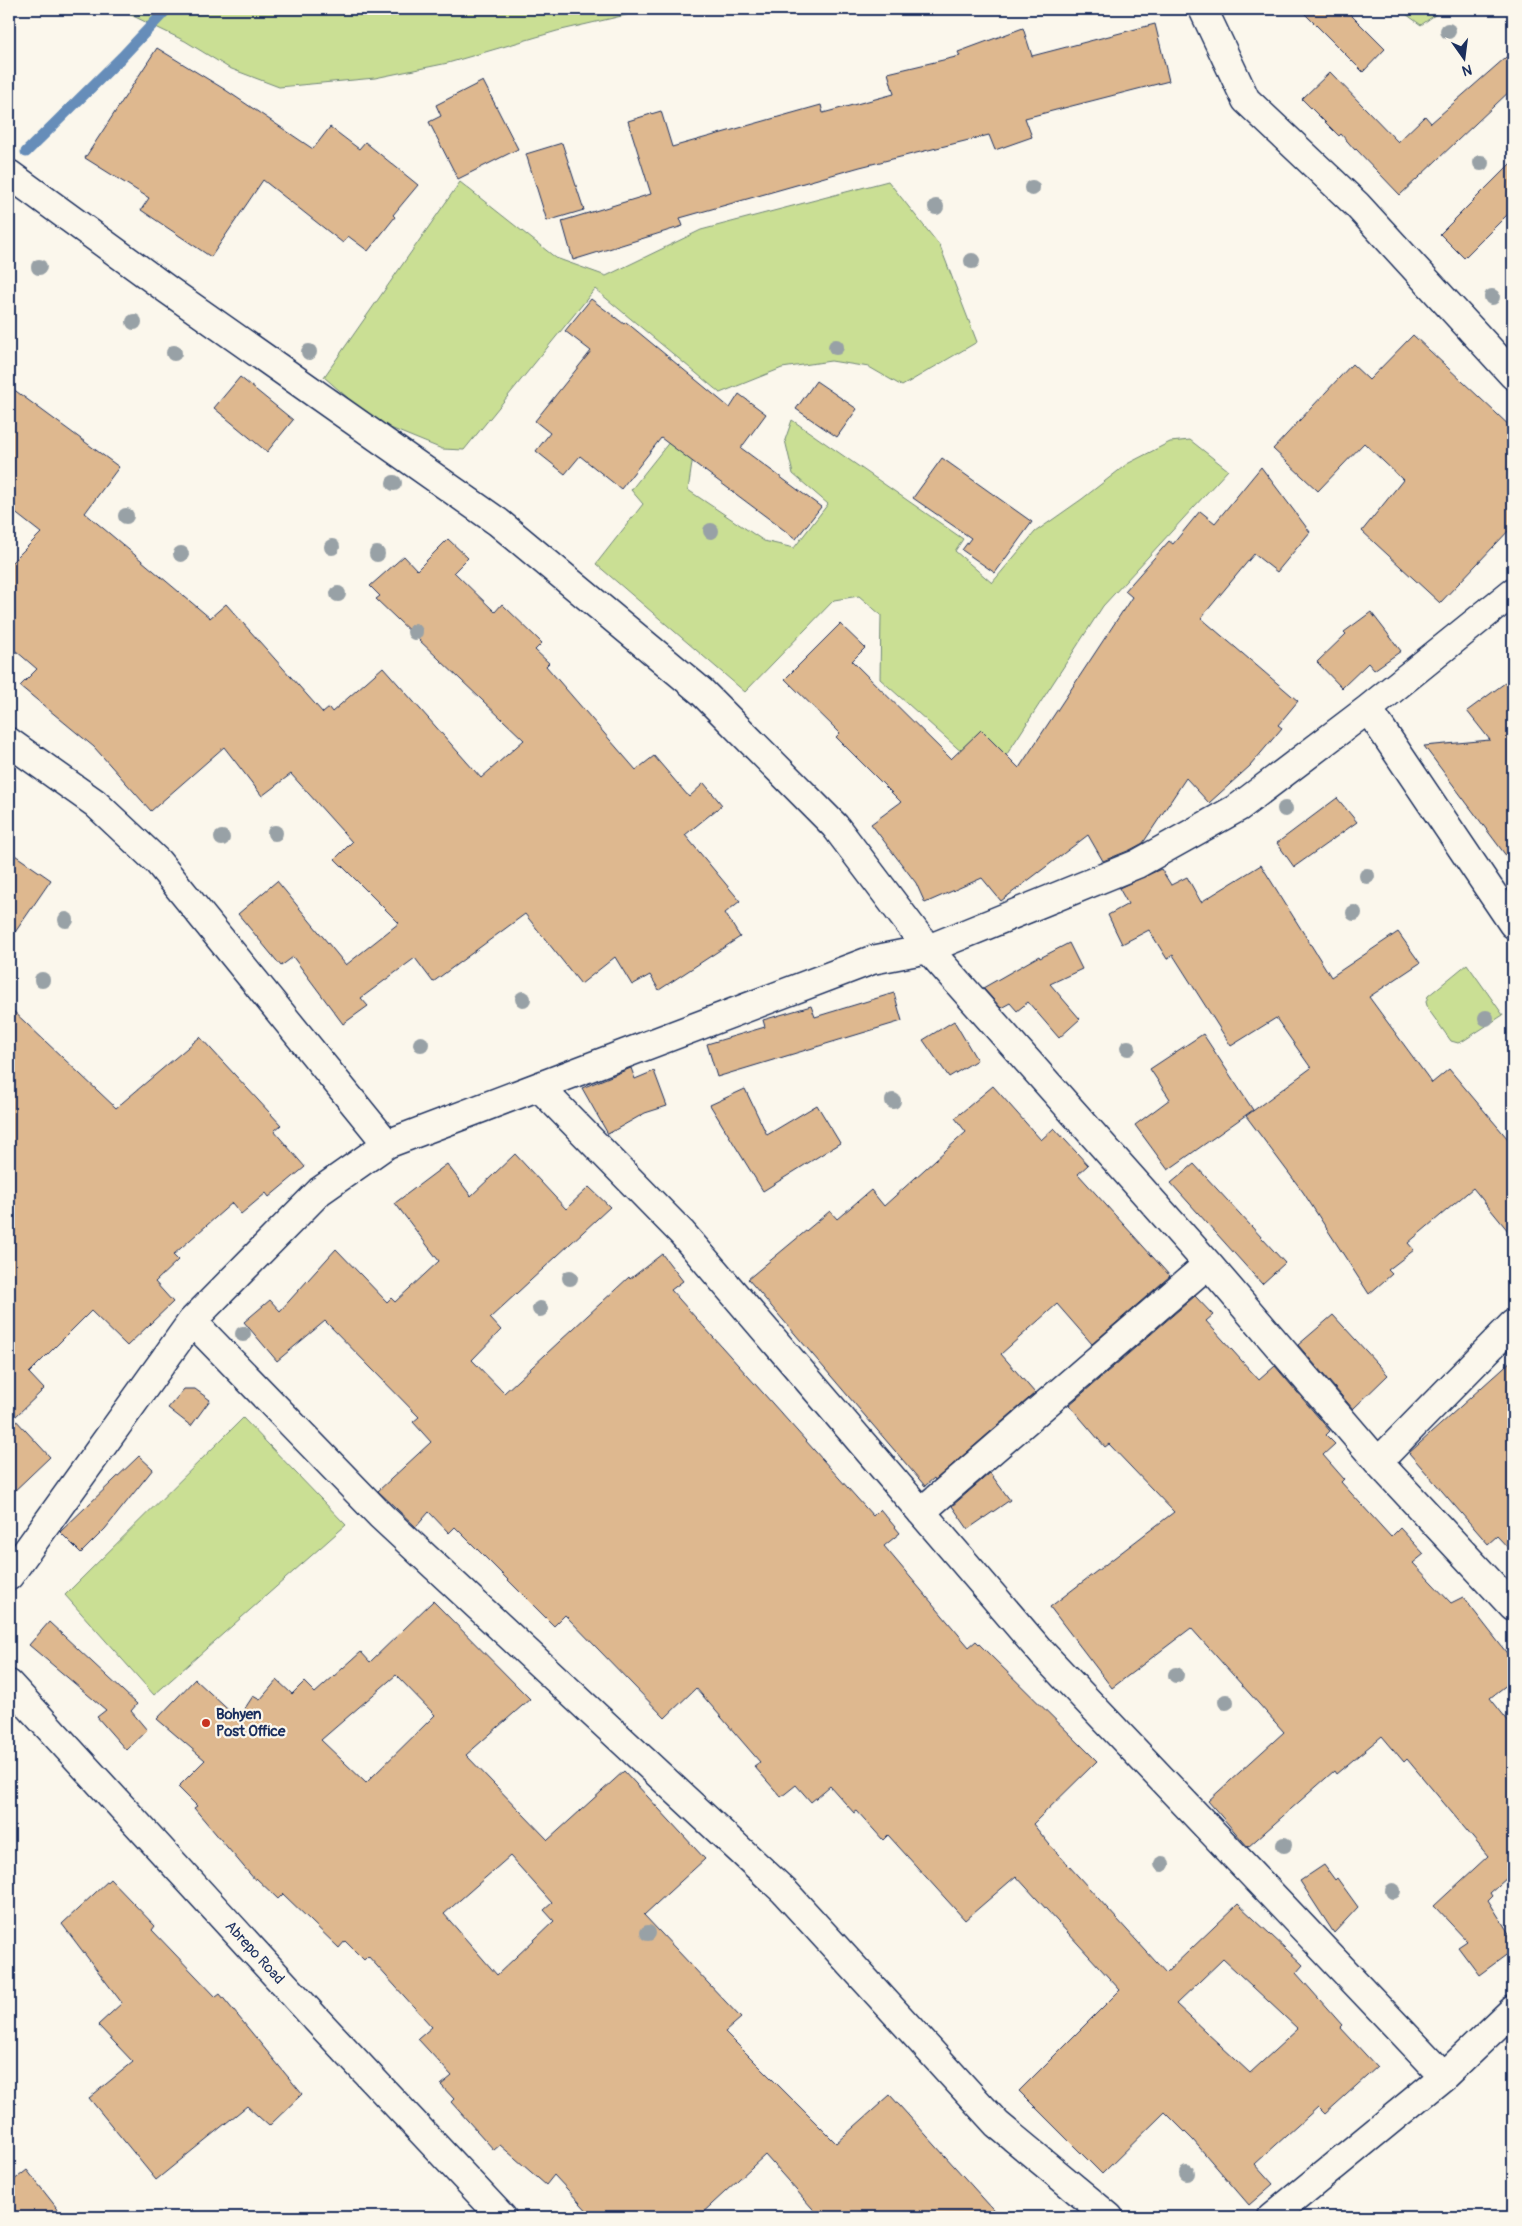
<svg xmlns="http://www.w3.org/2000/svg" width="1522" height="2226" font-family="Pangolin,sans-serif">
  <style>
    .green { fill: #cadf94; stroke: #728779 }
    .lines { fill: none; stroke-linecap: round; stroke-linejoin: round }
    .stream { stroke: #668db9; stroke-width: 11 }
    .building { fill: #deb88f; stroke: #1b2f5e; fill-rule: evenodd }
    .minor-casing { stroke: #1b2f5e; stroke-width: 31 }
    .major-casing { stroke: #1b2f5e; stroke-width: 31 }
    .minor { stroke: #fbf7ec; stroke-width: 28 }
    .major { stroke: #fbf7ec; stroke-width: 28 }
    .tree { fill: #98a1a6 }
    .poi-dot { fill: #c8321e; stroke: #fbf7ec; stroke-width: 2 }
    .labels { text-anchor: middle; dominant-baseline: central; stroke-width: 4.5; stroke-linejoin: round; paint-order: stroke }
    .poi-label { font-size: 15px; font-weight: bold; fill: #1b2f5e; stroke: #fbf7ec; text-anchor: start }
    .street-label { font-size: 15px; fill: #1b2f5e; stroke: #fbf7ec }
  </style>
  <rect width="100%" height="100%" fill="#fbf7ec"/>
  <filter id="ink" filterUnits="userSpaceOnUse"><feTurbulence type="fractalNoise" baseFrequency=".02" numOctaves="2"/><feDisplacementMap in="SourceGraphic" scale="10" xChannelSelector="R" yChannelSelector="G"/><feConvolveMatrix kernelMatrix="1 2 1 2 8 2 1 2 1" color-interpolation-filters="sRGB"/></filter>
  <g filter="url(#ink)">
    <path class="green" d="M128,9H652L557,31L448,63L375,78L279,87L229,68L185,41L129,14Z
      M1399,9H1443L1421,25Z
      M888,181L940,246L977,342L902,386L869,367L831,361L782,368L720,393L595,289L464,450L442,449L388,427L357,406L324,377L460,182L556,258L606,276L701,230Z
      M792,420L963,539L955,551L992,583L1035,532L1082,499L1127,464L1170,442L1190,440L1228,470L1103,606L996,771H983L880,679L881,615L859,596L834,600L745,692L596,564L643,504L631,490L678,431L695,443L688,490L764,541L794,548L828,504L793,474L785,440Z
      M1467,964L1503,1015L1463,1041L1458,1043L1451,1041L1428,1009L1426,1002L1428,996Z
      M243,1418L346,1525L154,1695L65,1595Z"/>
    <g class="lines">
      <path class="stream" d="M26,152L122,57L167,9"/>
    </g>
    <path class="building" d="M1300,9H1345L1385,49L1363,72Z
      M1155,24L1169,81L1025,118L1032,137L995,150L989,135L860,167L680,218L683,226L573,260L562,221L651,194L628,121L661,111L672,147L821,105L823,113L894,94L888,73L960,56L958,52L1023,28L1032,56Z
      M157,48L224,89L313,149L330,127L359,149L365,142L418,185L393,215L395,217L368,251L348,236L343,243L263,180L211,257L141,210L149,198L85,158Z
      M1513,51V88L1400,195L1356,149L1355,150L1341,134L1339,136L1302,99L1330,72L1398,142L1425,116L1431,123Z
      M483,81L518,149L458,179L429,122L441,116L436,105Z
      M562,143L584,210L547,221L526,154Z
      M1513,161V209L1464,258L1440,234Z
      M591,299L624,324L626,322L730,408L739,394L766,414L741,448L821,507L796,539L661,438L621,489L580,456L565,474L536,451L550,433L535,421L591,351L565,331Z
      M1413,335L1513,429V526L1440,603L1362,531L1403,480L1364,443L1318,491L1273,449L1352,364L1369,380Z
      M240,377L293,420L267,452L214,408Z
      M816,381L857,409L837,437L796,409Z
      M9,386L119,467L85,513L210,618L226,604L323,713L329,708L332,712L383,667L481,778L524,740L376,599L380,596L370,586L404,556L417,570L448,539L468,558L454,572L495,612L502,604L542,643L535,650L549,663L546,666L636,770L654,756L689,797L704,783L722,805L685,835L740,901L725,913L740,937L659,990L650,975L632,985L615,957L581,984L525,914L433,982L415,958L361,998L368,1006L343,1024L293,957L281,966L238,914L277,881L346,965L399,923L335,859L352,842L291,774L262,796L224,747L151,811L94,747L20,686L37,669L9,645V565L41,533L9,508Z
      M942,458L1032,522L995,573L962,550L971,538L913,498Z
      M1261,467L1310,532L1277,572L1254,554L1201,618L1298,701L1278,725L1282,728L1250,766L1209,803L1186,778L1143,843L1130,850L1103,861L1088,835L1001,901L982,878L925,903L916,883L871,824L901,802L836,737L840,733L785,679L840,624L865,648L852,661L951,759L981,730L1019,768L1132,597L1125,591L1169,541L1173,544L1200,511L1215,523Z
      M1371,612L1401,651L1374,670L1368,663L1342,688L1317,662L1346,634L1344,632Z
      M1513,677V865L1424,746L1490,740L1467,711Z
      M1337,798L1357,822L1294,867L1277,843Z
      M9,851L51,880L9,941Z
      M1261,865L1331,977L1398,932L1420,963L1369,997L1432,1083L1449,1069L1513,1145V1237L1473,1188L1408,1243L1414,1250L1388,1270L1392,1274L1369,1294L1303,1192L1246,1116L1311,1068L1276,1018L1231,1046L1173,955L1167,959L1149,930L1122,944L1108,915L1128,904L1119,888L1161,869L1171,885L1187,877L1201,902Z
      M1069,943L1082,969L1050,984L1080,1019L1059,1038L1028,1002L1017,1011L1010,1003L1001,1008L983,988L1039,956L1040,958Z
      M894,993L902,1021L717,1077L707,1044L765,1027L763,1020L811,1006L815,1017Z
      M9,1007L116,1108L200,1037L281,1125L274,1131L305,1167L269,1197L266,1193L241,1214L232,1203L173,1255L178,1260L155,1282L173,1302L127,1346L91,1311L29,1373L44,1389L14,1418L50,1457L9,1496Z
      M954,1021L977,1060L949,1077L923,1040Z
      M1203,1034L1253,1110L1168,1170L1135,1125L1170,1099L1150,1069Z
      M631,1068L635,1079L654,1071L667,1106L645,1113L608,1134L582,1088Z
      M993,1086L1041,1140L1054,1128L1088,1165L1078,1174L1170,1276L1092,1344L1057,1304L1001,1354L1035,1393L935,1480L934,1478L925,1486L748,1279L830,1211L837,1219L871,1190L884,1206L966,1132L955,1118Z
      M745,1089L767,1135L817,1105L840,1143L763,1191L710,1105Z
      M515,1154L566,1209L589,1187L610,1207L490,1318L501,1330L472,1360L504,1393L629,1277L630,1279L662,1254L683,1281L671,1290L873,1516L880,1509L900,1533L884,1546L969,1647L976,1641L1097,1761L1033,1824L1049,1844L1166,1973L1238,1904L1303,1965L1296,1973L1342,2025L1340,2027L1377,2067L1325,2114L1318,2107L1255,2164L1273,2184L1249,2205L1193,2140L1165,2112L1102,2174L1019,2091L1120,1990L1016,1876L965,1920L888,1835L883,1840L857,1811L854,1813L830,1786L811,1802L796,1785L781,1797L754,1766L760,1762L696,1688L665,1718L565,1615L554,1626L455,1527L449,1533L429,1512L416,1527L378,1491L431,1442L413,1422L419,1417L325,1321L277,1361L244,1322L270,1300L280,1311L336,1249L387,1302L391,1298L395,1302L439,1261L395,1203L447,1164L471,1196ZM1223,1959L1298,2029L1250,2073L1176,2004Z
      M1194,1164L1285,1263L1262,1284L1171,1183Z
      M1195,1296L1213,1315L1206,1321L1259,1380L1275,1366L1330,1431L1326,1435L1335,1444L1323,1455L1344,1479L1341,1482L1391,1537L1400,1528L1424,1554L1413,1563L1451,1603L1463,1597L1513,1661V1680L1490,1698L1513,1727V1885L1507,1878L1490,1893L1492,1896L1488,1900L1513,1940V1950L1479,1975L1458,1947L1467,1941L1434,1906L1488,1856L1407,1759L1404,1762L1382,1736L1336,1774L1334,1771L1248,1847L1208,1801L1284,1732L1191,1628L1112,1688L1050,1607L1174,1512L1109,1444L1105,1447L1069,1405Z
      M1333,1315L1388,1375L1353,1409L1298,1345Z
      M1513,1359V1553L1497,1536L1488,1544L1409,1453Z
      M184,1389H195L210,1400L191,1426L168,1408Z
      M139,1456L153,1469L105,1529L81,1553L60,1532Z
      M990,1473L1010,1500L968,1529L952,1506Z
      M433,1601L530,1699L466,1755L548,1840L624,1771L705,1859L644,1915L741,2018L725,2032L836,2143L890,2095L1000,2217H820L765,2155L698,2217H593L554,2175L546,2185L500,2145L494,2150L451,2102L454,2099L441,2085L452,2076L418,2039L432,2027L368,1956L364,1960L345,1941L339,1948L283,1894L278,1899L256,1878L255,1880L194,1808L197,1806L178,1787L205,1760L157,1719L195,1679L238,1719L253,1696L260,1700L277,1680L292,1694L304,1682L315,1693L361,1652L370,1662ZM396,1675L435,1715L366,1783L321,1740ZM510,1856L552,1903L544,1910L554,1921L497,1975L444,1914Z
      M49,1622L137,1704L131,1711L147,1730L126,1750L97,1717L106,1710L29,1645Z
      M1324,1865L1335,1880L1337,1878L1358,1907L1334,1933L1300,1881Z
      M110,1879L155,1926L152,1930L216,1997L220,1994L302,2094L269,2126L247,2106L156,2180L89,2098L133,2062L98,2025L122,2003L62,1924Z
      M27,2170L64,2217H9V2184Z"/>
    <g class="lines">
      <defs>
        <path id="minor" d="M1203,9L1246,100L1357,205L1513,375
          M9,174L168,290L498,522L702,692L835,826L928,949L1208,1264L1378,1462L1513,1607
          M1368,709L1513,924
          M9,742L95,803L158,862L387,1144
          M539,1087L682,1233L1042,1653L1444,2076
          M192,1321L381,1516L784,1891L997,2124L1109,2217
          M1378,1462L1513,1324
          M921,1512L1208,1264
          M9,1576L192,1321L320,1191L387,1144L872,960L928,949L1137,864L1239,807L1368,709L1513,592
          M1272,2217L1444,2076L1513,2010"/>
        <g id="major">
          <path id="s1" d="M9,1684L316,2019L502,2217"/>
        </g>
      </defs>
      <use href="#minor" class="minor-casing"/>
      <use href="#major" class="major-casing"/>
      <use href="#minor" class="minor"/>
      <use href="#major" class="major"/>
    </g>
    <g class="tree">
      <circle cx="1448" cy="31" r="8"/>
      <circle cx="1481" cy="163" r="8"/>
      <circle cx="1032" cy="188" r="8"/>
      <circle cx="936" cy="207" r="8"/>
      <circle cx="972" cy="261" r="8"/>
      <circle cx="39" cy="267" r="8"/>
      <circle cx="1492" cy="297" r="8"/>
      <circle cx="134" cy="322" r="8"/>
      <circle cx="836" cy="347" r="8"/>
      <circle cx="309" cy="352" r="8"/>
      <circle cx="174" cy="353" r="8"/>
      <circle cx="394" cy="483" r="8"/>
      <circle cx="126" cy="516" r="8"/>
      <circle cx="711" cy="531" r="8"/>
      <circle cx="332" cy="547" r="8"/>
      <circle cx="181" cy="554" r="8"/>
      <circle cx="377" cy="554" r="8"/>
      <circle cx="338" cy="594" r="8"/>
      <circle cx="415" cy="632" r="8"/>
      <circle cx="1285" cy="809" r="8"/>
      <circle cx="275" cy="833" r="8"/>
      <circle cx="222" cy="838" r="8"/>
      <circle cx="1367" cy="876" r="8"/>
      <circle cx="1354" cy="913" r="8"/>
      <circle cx="66" cy="920" r="8"/>
      <circle cx="42" cy="980" r="8"/>
      <circle cx="523" cy="999" r="8"/>
      <circle cx="1486" cy="1018" r="8"/>
      <circle cx="421" cy="1044" r="8"/>
      <circle cx="1128" cy="1048" r="8"/>
      <circle cx="893" cy="1101" r="8"/>
      <circle cx="570" cy="1278" r="8"/>
      <circle cx="540" cy="1309" r="8"/>
      <circle cx="243" cy="1334" r="8"/>
      <circle cx="1176" cy="1675" r="8"/>
      <circle cx="1226" cy="1702" r="8"/>
      <circle cx="1284" cy="1845" r="8"/>
      <circle cx="1162" cy="1864" r="8"/>
      <circle cx="1393" cy="1891" r="8"/>
      <circle cx="648" cy="1933" r="8"/>
      <circle cx="1187" cy="2173" r="8"/>
    </g>
  </g>
  <circle class="poi-dot" cx="206" cy="1723" r="5"/>
  <g class="labels">
    <g class="poi-label">
      <text x="216" y="1714">Bohyen<tspan x="216" dy="17">Post Office</tspan></text>
    </g>
    <g class="street-label">
      <text stroke="none"><textPath href="#s1" startOffset="364">Abrepo Road</textPath></text>
    </g>
  </g>
  <rect width="1522" height="2226" fill="none" stroke="#fbf7ec" stroke-width="30"/>
  <rect x="15" y="15" width="1492" height="2196" fill="none" stroke="#1b2f5e" stroke-width="2" filter="url(#ink)"/>
  <g transform="translate(1464 58) rotate(166)" stroke="#fbf7ec" stroke-width="4" paint-order="stroke">
  <path d="M0-4L9 19L0 12L-9 19Z" fill="#1b2f5e"/>
  <text y="-8" font-size="14" font-weight="bold" text-anchor="middle" fill="#1b2f5e">N</text>
  </g>
</svg>
